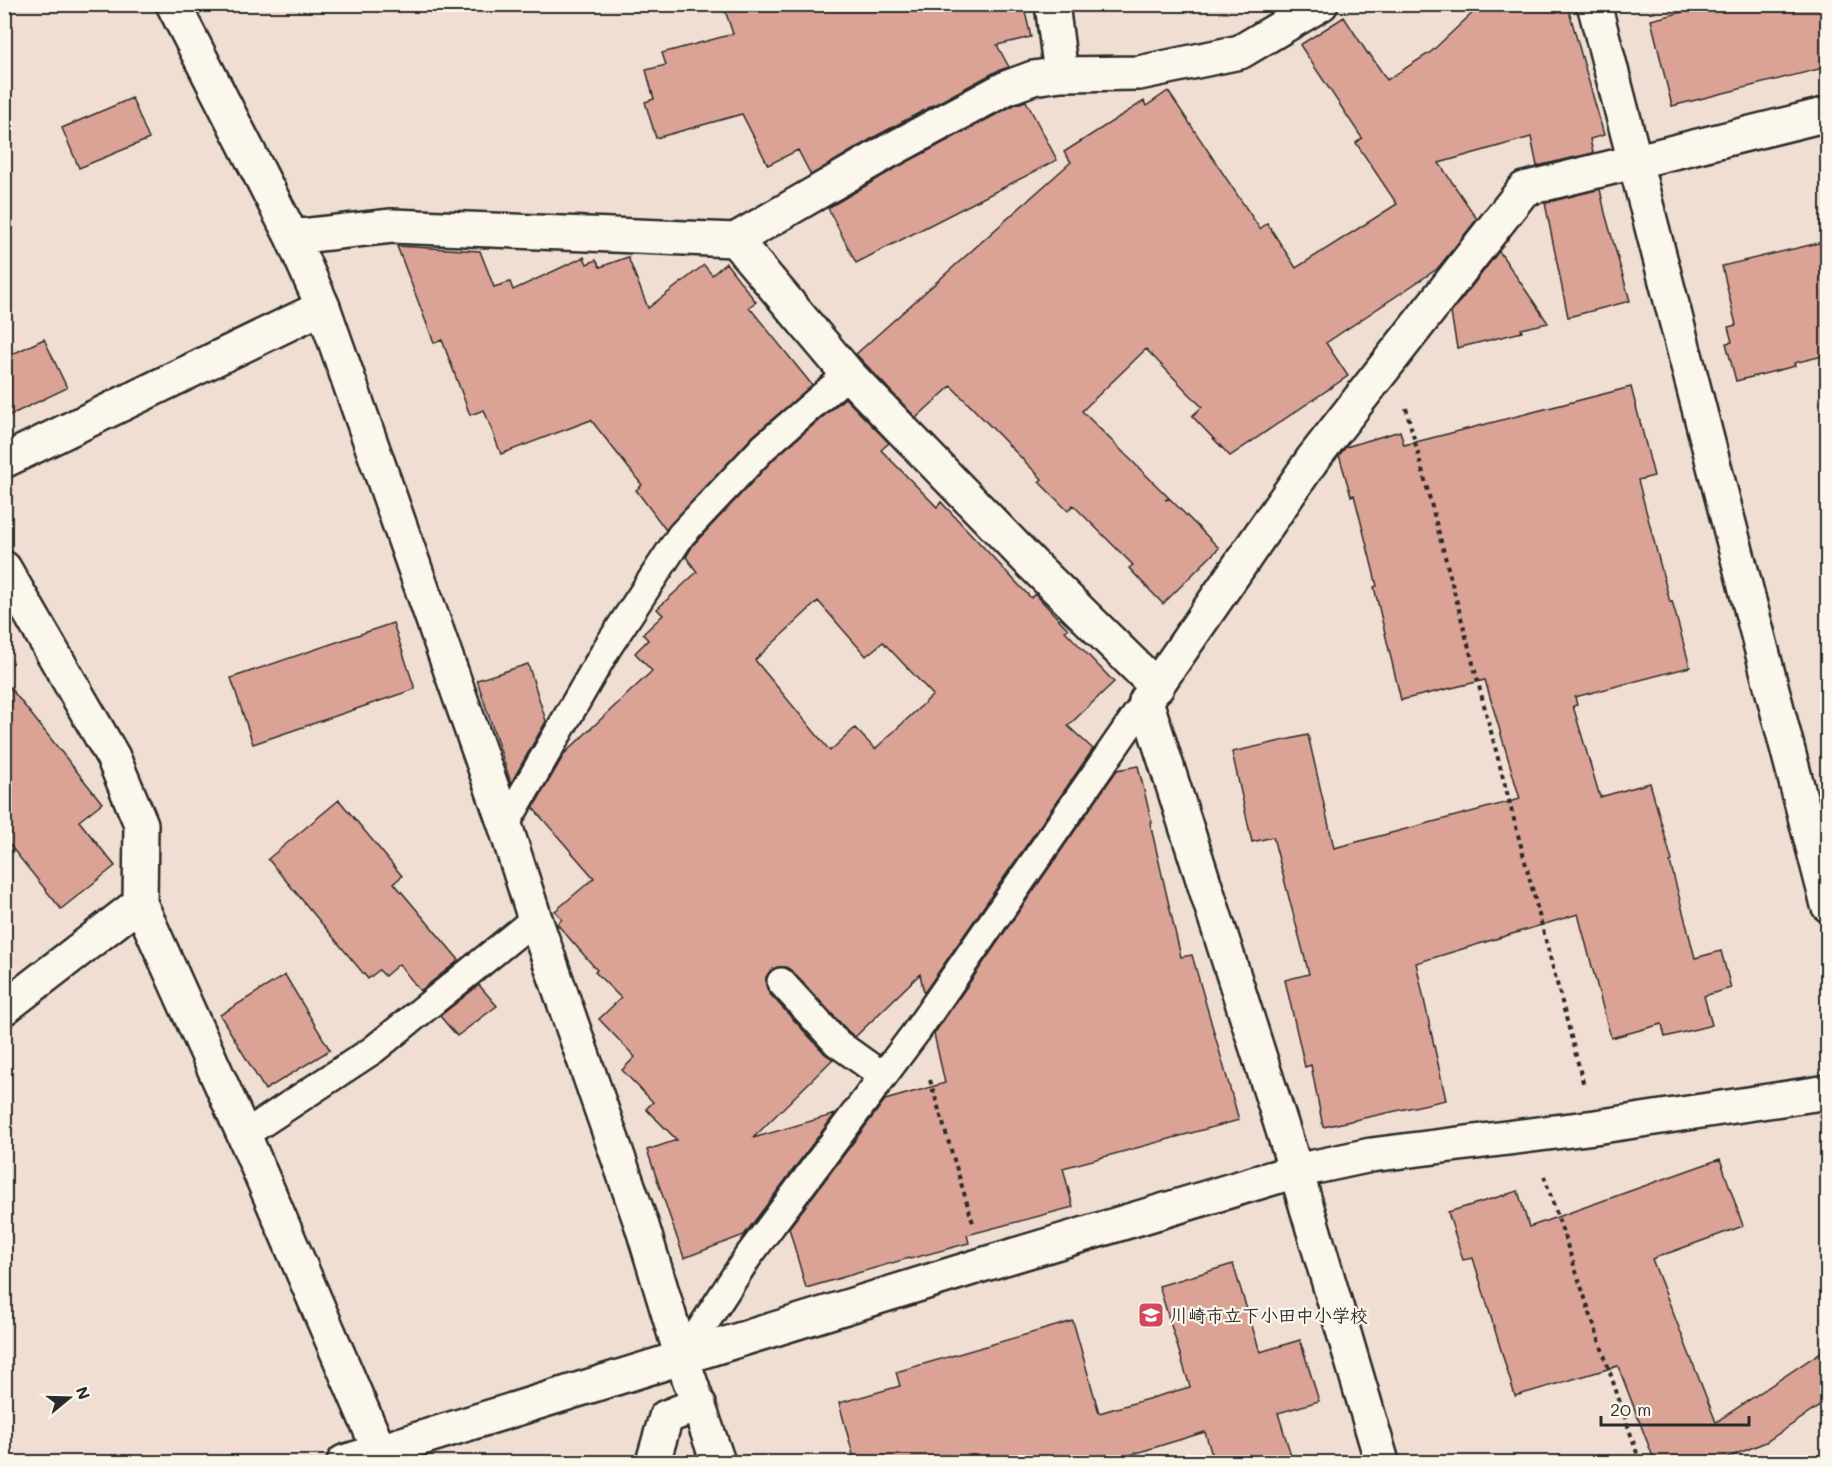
<svg xmlns="http://www.w3.org/2000/svg" width="1832" height="1467" font-family="Mali,'Klee One',sans-serif">
  <style>
    .building { fill: #dba396; stroke: #2b2b2b; stroke-width: 1.5; fill-rule: evenodd }
    .lines { fill: none; stroke-linecap: round; stroke-linejoin: round }
    .service-casing { stroke: #2b2b2b; stroke-width: 32 }
    .minor-casing { stroke: #2b2b2b; stroke-width: 38 }
    .path { stroke: #2b2b2b; stroke-width: 4; stroke-dasharray: 4.5 4.5; stroke-linecap: butt }
    .service { stroke: #fbf7ec; stroke-width: 27 }
    .minor { stroke: #fbf7ec; stroke-width: 33 }
    .labels { text-anchor: middle; dominant-baseline: central; stroke-width: 4.5; stroke-linejoin: round; paint-order: stroke }
    .poi-label { font-size: 18px; font-weight: bold; fill: #2b2b2b; stroke: #fbf7ec; text-anchor: start }
  </style>
  <rect width="100%" height="100%" fill="#f1ded2"/>
  <filter id="ink" filterUnits="userSpaceOnUse"><feTurbulence type="fractalNoise" baseFrequency=".0167" numOctaves="2"/><feDisplacementMap in="SourceGraphic" scale="12" xChannelSelector="R" yChannelSelector="G"/><feConvolveMatrix kernelMatrix="1 2 1 2 8 2 1 2 1" color-interpolation-filters="sRGB"/></filter>
  <g filter="url(#ink)">
    <path class="building" d="M723,4H1023L1031,37L997,45L1009,67L997,71L876,136L811,175L798,150L768,165L742,114L656,138L645,102L654,99L646,70L666,65L662,53L733,34Z
      M1482,4H1567L1604,135L1590,139L1593,153L1537,166L1531,137L1439,163L1477,219L1437,269L1326,343L1348,376L1230,456L1192,416L1202,407L1146,349L1082,411L1169,498L1165,500L1170,499L1219,548L1163,604L1129,568L1133,565L1073,505L1068,511L1039,482L1042,479L951,386L916,418L856,354L1071,162L1064,152L1144,101L1146,106L1168,91L1260,229L1267,223L1296,268L1397,204L1356,143L1362,138L1300,45L1344,17L1368,54L1369,53L1387,80L1431,52Z
      M1715,4H1827V67L1672,106L1651,20Z
      M132,98L149,139L79,168L62,128Z
      M1026,101L1057,160L856,263L828,208L894,169L1014,105Z
      M1600,189L1605,213L1630,301L1568,317L1545,203Z
      M1827,241V355L1794,363L1795,366L1736,381L1726,343L1732,342L1728,327L1736,325L1722,266Z
      M397,246L480,251L494,287L510,282L513,290L584,257L587,264L596,260L600,267L628,257L648,308L704,265L712,275L726,263L756,302L749,307L812,385L753,436L666,530L636,490L642,485L591,420L501,454L484,410L470,415L442,340L434,343Z
      M1499,251L1548,323L1521,329L1522,332L1457,348L1451,313Z
      M44,339L67,388L4,418V358Z
      M1631,387L1654,476L1638,480L1670,602L1672,601L1690,667L1575,697L1577,705L1573,706L1600,797L1650,783L1672,861L1670,862L1695,958L1721,951L1731,988L1704,996L1712,1025L1665,1037L1662,1024L1611,1038L1578,914L1416,963L1446,1100L1323,1127L1311,1065L1305,1067L1285,980L1309,974L1273,837L1252,842L1232,752L1308,735L1334,848L1520,799L1485,680L1401,700L1374,587L1377,586L1366,542L1354,495L1351,496L1339,455L1346,447L1400,431L1404,445Z
      M845,398L889,443L881,450L937,507L941,502L1031,598L1035,594L1068,629L1065,631L1114,682L1068,726L1093,749L924,993L920,974L855,1037L848,1031L792,971L786,967H778L770,971L766,977V985L769,993L825,1054L833,1059L753,1138L835,1114L744,1235L684,1258L647,1150L677,1140L646,1109L653,1102L622,1070L635,1057L599,1019L621,998L595,972L597,970L557,924L562,919L555,911L594,878L533,808L565,753L652,671L635,653L648,640L643,634L663,615L657,609L697,572L686,557L693,545L775,458ZM818,601L866,656L883,642L933,695L875,749L855,728L830,751L755,660Z
      M393,623L415,689L253,744L231,678Z
      M528,664L546,721L511,783L477,680Z
      M4,680L102,803L79,821L115,866L61,909L4,838Z
      M1138,766L1152,823H1150L1181,957L1192,955L1239,1120L1063,1168L1073,1207L967,1235L969,1243L910,1259L909,1258L806,1288L789,1228L885,1100L945,1083L934,1034L1117,770Z
      M339,800L402,876L394,883L459,960L420,991L399,964L385,976L379,970L368,979L268,859Z
      M285,975L330,1050L265,1090L220,1015Z
      M479,985L497,1006L457,1036L440,1016Z
      M1720,1159L1743,1226L1652,1259L1716,1422L1827,1348V1401L1766,1442L1729,1457L1731,1462H1655L1618,1366L1515,1396L1473,1258L1463,1260L1448,1212L1518,1191L1529,1227Z
      M1233,1264L1260,1352L1300,1340L1319,1401L1278,1413L1293,1462H1214L1205,1432L1107,1462H855L839,1403L900,1386L896,1372L1073,1321L1099,1413L1190,1387L1159,1286Z"/>
    <g class="lines">
      <defs>
        <path id="service" d="M505,825L607,648L681,535L764,447L848,374
          M781,982L837,1043L883,1076
          M244,1135L373,1050L535,919
          M682,1358L747,1258L916,1032L1146,701"/>
        <path id="minor" d="M173,4L292,237L323,307L505,825L535,919L642,1226L682,1358L718,1462
          M1052,4L1061,74
          M1594,4L1828,905
          M292,237L392,226L735,240L885,153L1006,88L1033,78L1061,74L1139,73L1240,52L1321,4
          M735,240L848,374L1032,564L1157,687
          M4,461L323,307
          M4,568L113,757L141,824L140,903L244,1135L380,1452
          M4,1008L140,903
          M344,1462L985,1264L1296,1171L1371,1155L1595,1127L1828,1092
          M653,1462L666,1417L699,1404
          M1382,1462L1296,1171L1146,701L1312,460L1524,189L1828,114"/>
      </defs>
      <use href="#service" class="service-casing"/>
      <use href="#minor" class="minor-casing"/>
      <path class="path" d="M1406,408L1584,1086
        M930,1080L973,1223
        M1544,1176L1640,1462"/>
      <use href="#service" class="service"/>
      <use href="#minor" class="minor"/>
    </g>
  </g>
  <defs>
    <symbol id="school-square" viewBox="-11 -11 22 22"><rect x="-9" y="-9" width="18" height="18" rx="4" fill="#d1495b" stroke="#fbf7ec"/><path d="M0-5L7-2L0 1L-7-2ZM-4 1L0 2.5L4 1V4Q0 6-4 4Z" fill="#fff"/></symbol>
  </defs>
  <g fill-rule="evenodd">
    <use href="#school-square" x="1136" y="1300" width="30" height="30"/>
  </g>
  <g class="labels">
    <g class="poi-label">
      <text x="1170" y="1315">川崎市立下小田中小学校</text>
    </g>
  </g>
  <rect width="1832" height="1467" fill="none" stroke="#fbf7ec" stroke-width="24"/>
  <rect x="12" y="12" width="1808" height="1443" fill="none" stroke="#2b2b2b" stroke-width="2" filter="url(#ink)"/>
  <g transform="translate(69 1398) rotate(71)" stroke="#fbf7ec" stroke-width="4.5" paint-order="stroke">
  <path d="M0-4.5L10 22L0 15L-10 22Z" fill="#2b2b2b"/>
  <text y="-9" font-size="16" font-weight="bold" text-anchor="middle" fill="#2b2b2b">N</text>
  </g>
  <path d="M1601 1416v9h148v-9" fill="none" stroke="#2b2b2b" stroke-width="3"/>
  <text x="1610" y="1416" font-size="18" fill="#2b2b2b" stroke="#fbf7ec" stroke-width="4.5" paint-order="stroke">20 m</text>
</svg>
